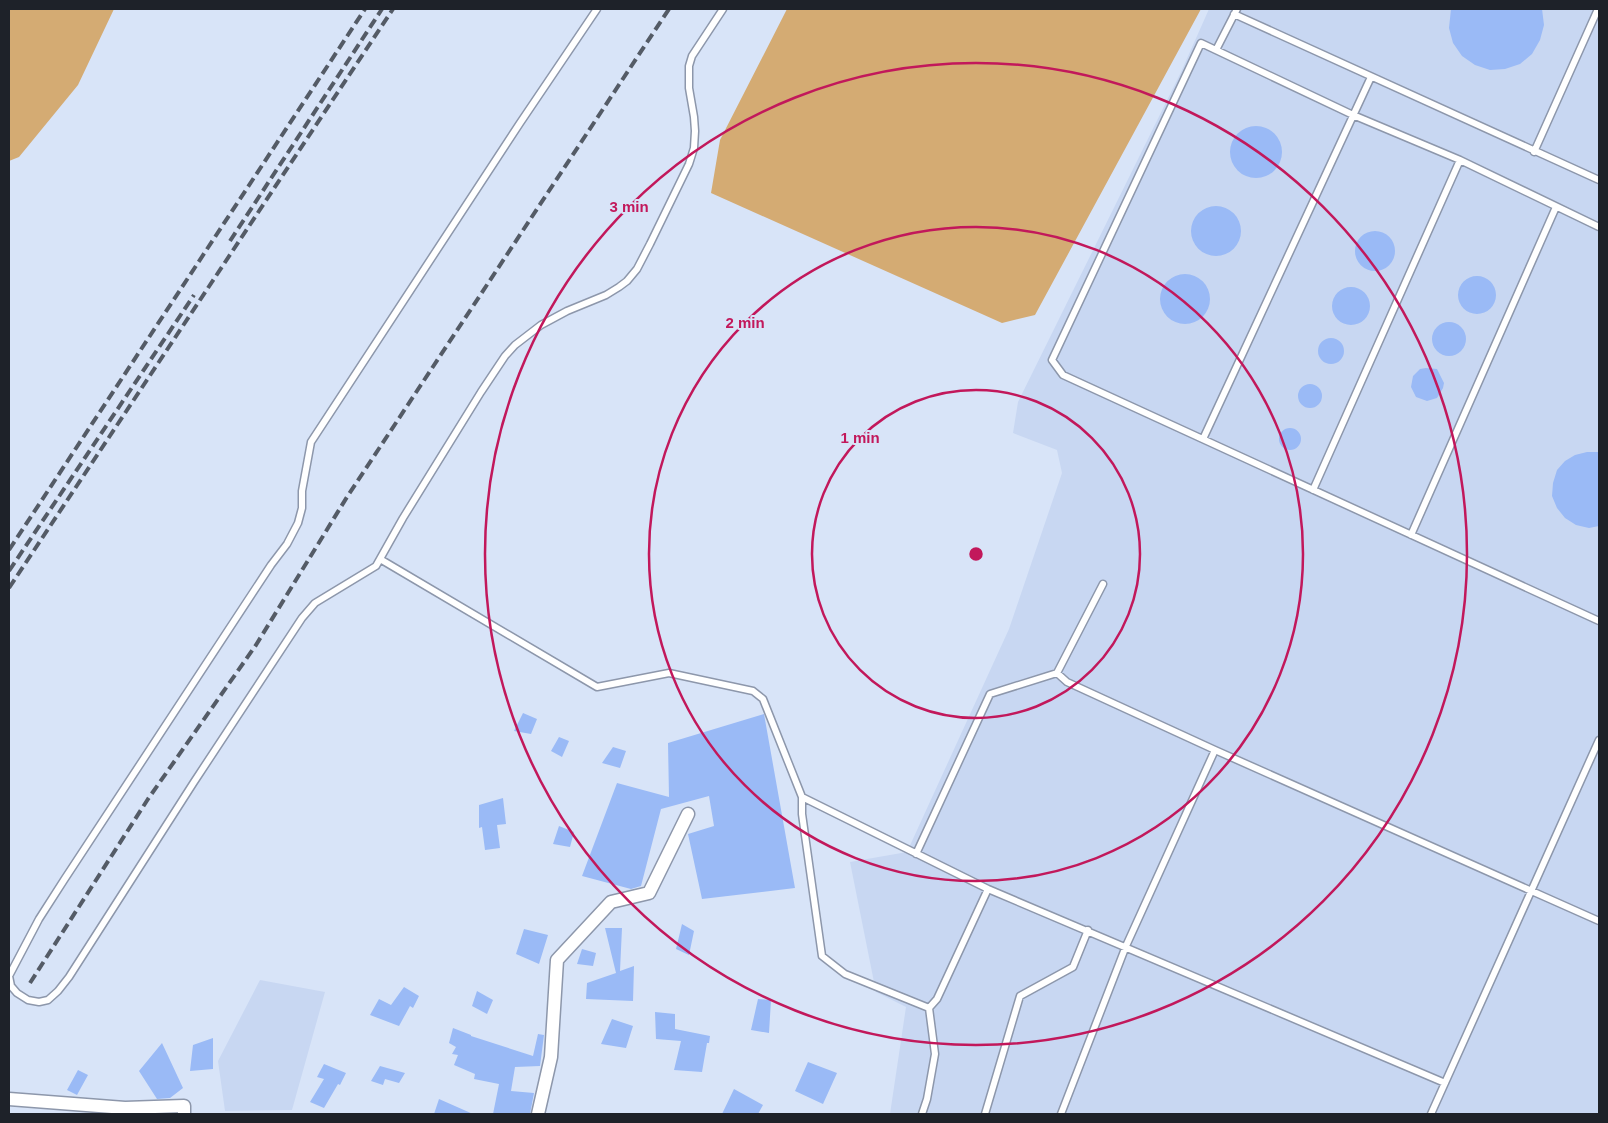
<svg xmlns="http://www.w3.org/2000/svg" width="1608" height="1123" font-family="Helvetica,sans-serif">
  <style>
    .built { fill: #c8d7f2 }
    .green { fill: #d4ab73 }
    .building { fill: #9abaf6 }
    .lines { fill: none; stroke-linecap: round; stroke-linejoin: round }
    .service-casing { stroke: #8d97ab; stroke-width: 9 }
    .minor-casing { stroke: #8d97ab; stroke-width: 15 }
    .service { stroke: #fff; stroke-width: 6 }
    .minor { stroke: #fff; stroke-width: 12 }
    .rail { stroke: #545b66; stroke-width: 4; stroke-dasharray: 10 5; stroke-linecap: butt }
    .ring { fill: none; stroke: #c2185b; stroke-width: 2.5 }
    .centre { fill: #c2185b; stroke: #d8e4f8; stroke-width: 2.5 }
    .ring-label { font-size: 15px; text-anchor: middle; font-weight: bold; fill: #c2185b; stroke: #d8e4f8; stroke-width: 4; stroke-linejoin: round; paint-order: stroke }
  </style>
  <rect width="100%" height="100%" fill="#d8e4f8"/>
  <path class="built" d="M1209,9H1599V1114H890L906,1007L876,992L850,862L907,852L1009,629L1062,473L1057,450L1013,433L1018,402L1181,72Z
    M260,980L325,992L292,1110L225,1111L218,1061Z"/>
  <path class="green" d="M9,9H114L78,85L19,157L9,161Z
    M787,9H1201L1035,315L1002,323L711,193L720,140Z"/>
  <path class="building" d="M1451,9H1542L1544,25L1540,40L1532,54L1520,64L1505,69L1490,70L1475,65L1462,56L1453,43L1449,28Z
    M1230 152a26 26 0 1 1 52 0a26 26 0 1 1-52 0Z
    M1191 231a25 25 0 1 1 50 0a25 25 0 1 1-50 0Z
    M1355 251a20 20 0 1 1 40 0a20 20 0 1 1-40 0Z
    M1160 299a25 25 0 1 1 50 0a25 25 0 1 1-50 0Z
    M1458 295a19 19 0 1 1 38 0a19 19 0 1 1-38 0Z
    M1332 306a19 19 0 1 1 38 0a19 19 0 1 1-38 0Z
    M1432 339a17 17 0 1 1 34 0a17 17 0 1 1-34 0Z
    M1318 351a13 13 0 1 1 26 0a13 13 0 1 1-26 0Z
    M1426,368L1437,369L1444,383L1443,388L1437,398L1427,401L1416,397L1411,387L1413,376L1420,369Z
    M1298 396a12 12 0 1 1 24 0a12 12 0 1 1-24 0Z
    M1279 439a11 11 0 1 1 22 0a11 11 0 1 1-22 0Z
    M1587,452H1599V526L1589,528L1576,525L1565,518L1557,508L1552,496L1553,483L1557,470L1565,461L1575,455Z
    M523,713L537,719L531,734L514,731Z
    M764,714L795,888L702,899L688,834L714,826L709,796L661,809L641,886L631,889L582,876L617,783L669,797L668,743Z
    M559,737L569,741L562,757L551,751Z
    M613,747L626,751L620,768L602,763Z
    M503,798L506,824L497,825L500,848L485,850L482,827L479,828V805Z
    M559,826L574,832L570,847L553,844Z
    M682,924L694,931L689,955L676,949Z
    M605,928H622L620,971L634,966L633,1001L586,999L587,983L616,973Z
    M524,929L548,935L539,964L516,954Z
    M582,949L596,953L593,966L577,964Z
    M404,987L419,996L413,1008L410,1006L399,1026L370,1015L379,999L391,1005Z
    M477,991L493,1000L487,1014L472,1006Z
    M758,999L771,1000L769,1033L751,1030Z
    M655,1012L675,1014V1029L710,1036L709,1043H707L702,1072L674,1070L681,1041L656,1039Z
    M612,1019L633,1026L626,1048L601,1044Z
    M453,1028L471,1035V1036L533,1056L538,1034L544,1035L540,1066L515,1067L511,1091L534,1093L530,1114H493L499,1084L474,1079L475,1074L454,1065L458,1055L452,1054L456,1047L449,1043Z
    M213,1038V1069L190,1071L193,1045Z
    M162,1043L183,1088L170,1098L157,1099L139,1071Z
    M808,1062L837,1073L823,1104L795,1091Z
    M324,1064L346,1073L340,1085L338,1084L324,1108L310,1102L324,1079L317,1077Z
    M380,1066L405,1073L399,1083L385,1079L383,1085L371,1081Z
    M78,1070L88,1075L77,1095L67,1090Z
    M734,1089L763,1105L758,1114H722Z
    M439,1099L473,1114H434Z"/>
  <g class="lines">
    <defs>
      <path id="service" d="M597,9L520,123L311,442L302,491V508L298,523L287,544L271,565L64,880L39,919L9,976L11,986L17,993L28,1000L39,1002L48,1000L58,991L69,977L194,782L302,618L315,603L376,566L403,518L481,392L505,356L515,345L541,325L567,311L606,295L619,287L627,281L637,269L650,244L689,164L694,148L695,131L694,117L689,88V66L692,56L723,9
        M1234,14L1599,180
        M1216,50L1237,9
        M1534,152L1598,9
        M1599,227L1460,160L1353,115L1201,43L1052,360L1063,375L1599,621
        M1203,439L1371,77
        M1313,490L1460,160
        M1411,535L1556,207
        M380,559L597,687L669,673L753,691L763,699L802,797V814L822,956L845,974L929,1008
        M1057,673L1067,682L1215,750L1599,921
        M802,797L988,889L1445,1083
        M916,854L990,694L1057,673L1103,584
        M922,1114L927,1099L935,1054L929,1008L937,999L988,889
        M985,1114L1020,996L1073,967L1088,930
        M1061,1114L1126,946L1215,750
        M1431,1114L1599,740"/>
      <path id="minor" d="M9,1099L125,1108L184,1106V1114
        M538,1114L551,1057L557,960L611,902L649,893L688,814"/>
    </defs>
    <use href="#service" class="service-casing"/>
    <use href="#minor" class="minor-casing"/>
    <use href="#service" class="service"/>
    <use href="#minor" class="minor"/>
    <path class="rail" d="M230,241L382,9
      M9,550L365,9
      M9,571L194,295
      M9,588L393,9
      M30,983L148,799L256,645L347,497L669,9"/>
  </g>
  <g class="ring">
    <circle cx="976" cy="554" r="164"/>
    <circle cx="976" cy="554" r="327"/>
    <circle cx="976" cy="554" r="491"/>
  </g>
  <circle cx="976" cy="554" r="8" class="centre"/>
  <g class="ring-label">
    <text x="629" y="212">3 min</text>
    <text x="745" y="328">2 min</text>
    <text x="860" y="443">1 min</text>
  </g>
  <rect width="1608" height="1123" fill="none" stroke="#1e2229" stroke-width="20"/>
</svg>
